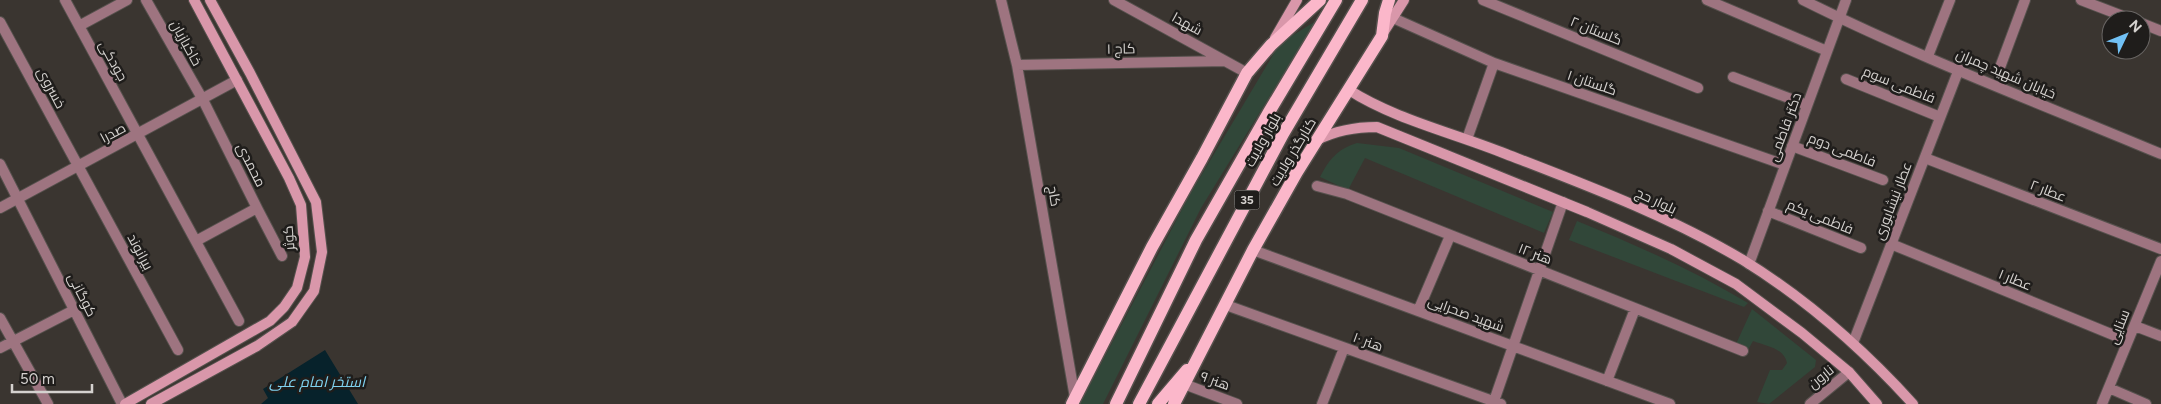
<svg xmlns="http://www.w3.org/2000/svg" width="2161" height="404" font-family="Figtree,Cairo,sans-serif">
  <style>
    .green { fill: #314739 }
    .water { fill: #07222b }
    .lines { fill: none; stroke-linecap: round; stroke-linejoin: round }
    .street-casing { stroke: #56514d; stroke-width: 12 }
    .secondary-casing { stroke: #56514d; stroke-width: 12 }
    .primary-casing { stroke: #56514d; stroke-width: 15 }
    .street { stroke: #9e7480; stroke-width: 10 }
    .secondary { stroke: #d997aa; stroke-width: 10 }
    .primary { stroke: #fbb7ca; stroke-width: 12 }
    .labels { text-anchor: middle; dominant-baseline: central; stroke-width: 5; stroke-linejoin: round; paint-order: stroke }
    .shield { fill: #1f1d1b; stroke: #9e9c99; stroke-width: 1 }
    .shield-label { font-size: 12px; font-weight: bold; fill: #d5d2cf }
    .street-label { font-size: 14px; fill: #d5d2cf; stroke: #1f1d1b }
    .water-label { font-size: 15px; font-style: italic; fill: #80d3f1; stroke: #1f1d1b }
  </style>
  <rect width="100%" height="100%" fill="#3a3530"/>
  <path class="green" d="M1316,21L1201,208L1103,404H1080L1189,196L1280,43Z
    M1357,143L1399,148L1553,212L1544,233L1365,158L1348,190L1320,177C1329,160 1337,149 1357,143Z
    M1577,221C1636,245 1693,270 1748,303L1744,307L1569,240Z
    M1752,309L1816,360L1815,367L1769,404L1757,402L1770,370H1782L1787,363C1784,348 1766,346 1753,341L1748,350L1736,344Z"/>
  <path class="water" d="M325,350L358,404H261L268,398L263,389Z"/>
  <g class="lines">
    <defs>
      <path id="street" d="M65,0L239,321
        M146,0L203,100L257,208L196,241
        M1001,0L1017,65L1075,398
        M1114,0L1247,73
        M1483,0L1698,88
        M1707,0L1827,51
        M1803,0C1919,58 2042,104 2161,154
        M2081,0L2133,20
        M1393,18L1494,63L1785,165
        M0,22L178,350
        M2141,23L2161,31
        M79,26L127,0
        M1928,56L1950,0
        M1017,65L1225,61
        M1999,70L2025,0
        M1733,77L1807,105
        M1846,79L1940,117
        M1467,139L1494,63
        M1792,146L1883,180
        M1925,158L2161,249
        M0,164L122,404
        M1317,186L1347,194L1743,351
        M0,208L237,80
        M257,208L282,256
        M1768,211L1861,248
        M1891,244L2128,341
        M1253,250L1670,404
        M1749,264L1846,0
        M1226,305L1501,404
        M1418,311L1450,236
        M0,318L48,404
        M2135,326L2161,336
        M1853,343L1959,69
        M0,348L74,310
        M1607,381L1635,309
        M1184,384L1237,404
        M2109,388L2146,404
        M1322,404L1344,348
        M1493,404L1563,202
        M1810,404L1849,372
        M2102,404L2161,261"/>
      <path id="secondary" d="M1383,33L1404,0
        M1275,38L1297,0
        M1349,90C1394,119 1454,133 1506,154C1586,185 1669,216 1743,260C1806,299 1863,349 1913,404
        M1317,140C1337,130 1355,127 1377,127L1587,212L1671,249L1736,284L1802,333L1849,372L1877,404
        M125,404L270,321L284,307L297,288L305,257L301,205L289,178L194,0
        M151,404L257,346L292,322L314,291L322,252L316,202L250,73L210,0"/>
      <path id="primary" d="M1072,404L1152,247L1202,158L1247,73L1271,45L1320,0
        M1116,404L1196,240L1269,112L1336,0
        M1139,404L1283,134L1362,0
        M1158,404L1187,370
        M1174,404L1253,250L1297,172L1382,36L1385,13L1389,0"/>
    </defs>
    <use href="#street" class="street-casing"/>
    <use href="#secondary" class="secondary-casing"/>
    <use href="#primary" class="primary-casing"/>
    <use href="#street" class="street"/>
    <use href="#secondary" class="secondary"/>
    <use href="#primary" class="primary"/>
  </g>
  <g class="labels">
    <rect class="shield" x="1234.5" y="190.5" width="25" height="19" rx="4"/>
    <g class="shield-label">
      <text x="1247" y="200">35</text>
    </g>
    <g class="street-label">
      <text transform="translate(1187 24) rotate(29)">شهدا</text>
      <text transform="translate(1596 31) rotate(22)">گلستان ۲</text>
      <text transform="translate(186 43) rotate(61)">خاکبازیان</text>
      <text transform="translate(1121 49) rotate(-1)">کاج ۱</text>
      <text transform="translate(113 61) rotate(61)">جودکی</text>
      <text transform="translate(2006 74) rotate(23)">خیابان شهید چمران</text>
      <text transform="translate(1592 83) rotate(19)">گلستان ۱</text>
      <text transform="translate(1899 85) rotate(22)">فاطمی سوم</text>
      <text transform="translate(51 88) rotate(62)">خسروی</text>
      <text transform="translate(1785 127) rotate(-70)">دکتر فاطمی</text>
      <text transform="translate(113 133) rotate(-28)">صدرا</text>
      <text transform="translate(1263 140) rotate(-61)">بلوار ولایت</text>
      <text transform="translate(1842 150) rotate(21)">فاطمی دوم</text>
      <text transform="translate(1293 152) rotate(-59)">کنارگذر ولایت</text>
      <text transform="translate(251 165) rotate(63)">محمدی</text>
      <text transform="translate(2048 191) rotate(21)">عطار ۲</text>
      <text transform="translate(1054 196) rotate(80)">کاج</text>
      <text transform="translate(1656 201) rotate(25)">بلوار حج</text>
      <text transform="translate(1893 201) rotate(-69)">عطار نیشابوری</text>
      <text transform="translate(1820 217) rotate(22)">فاطمی یکم</text>
      <text transform="translate(289 238) rotate(-95)">کوثر</text>
      <text transform="translate(140 252) rotate(62)">بیرانوند</text>
      <text transform="translate(1535 254) rotate(21)">هنر ۱۲</text>
      <text transform="translate(2015 280) rotate(22)">عطار ۱</text>
      <text transform="translate(82 295) rotate(63)">کوگانی</text>
      <text transform="translate(1466 314) rotate(20)">شهید صحرایی</text>
      <text transform="translate(2119 327) rotate(-68)">سنایی</text>
      <text transform="translate(1368 342) rotate(20)">هنر ۱۰</text>
      <text transform="translate(1821 377) rotate(-39)">نارون</text>
      <text transform="translate(1215 381) rotate(20)">هنر ۹</text>
    </g>
    <g class="water-label">
      <text x="317" y="382">استخر امام علی</text>
    </g>
  </g>
  <g transform="translate(2126 35) rotate(47)"><circle r="24" fill="#1f1d1b" stroke="#686563"/>
  <path d="M0-4L9 19L0 12L-9 19Z" fill="#71c1f5"/>
  <text y="-8" font-size="14" font-weight="bold" text-anchor="middle" fill="#d5d2cf">N</text>
  </g>
  <path d="M12 384v8h80v-8" fill="none" stroke="#d5d2cf" stroke-width="2.5"/>
  <text x="20" y="384" font-size="15" fill="#d5d2cf" stroke="#1f1d1b" stroke-width="4" paint-order="stroke">50 m</text>
</svg>
